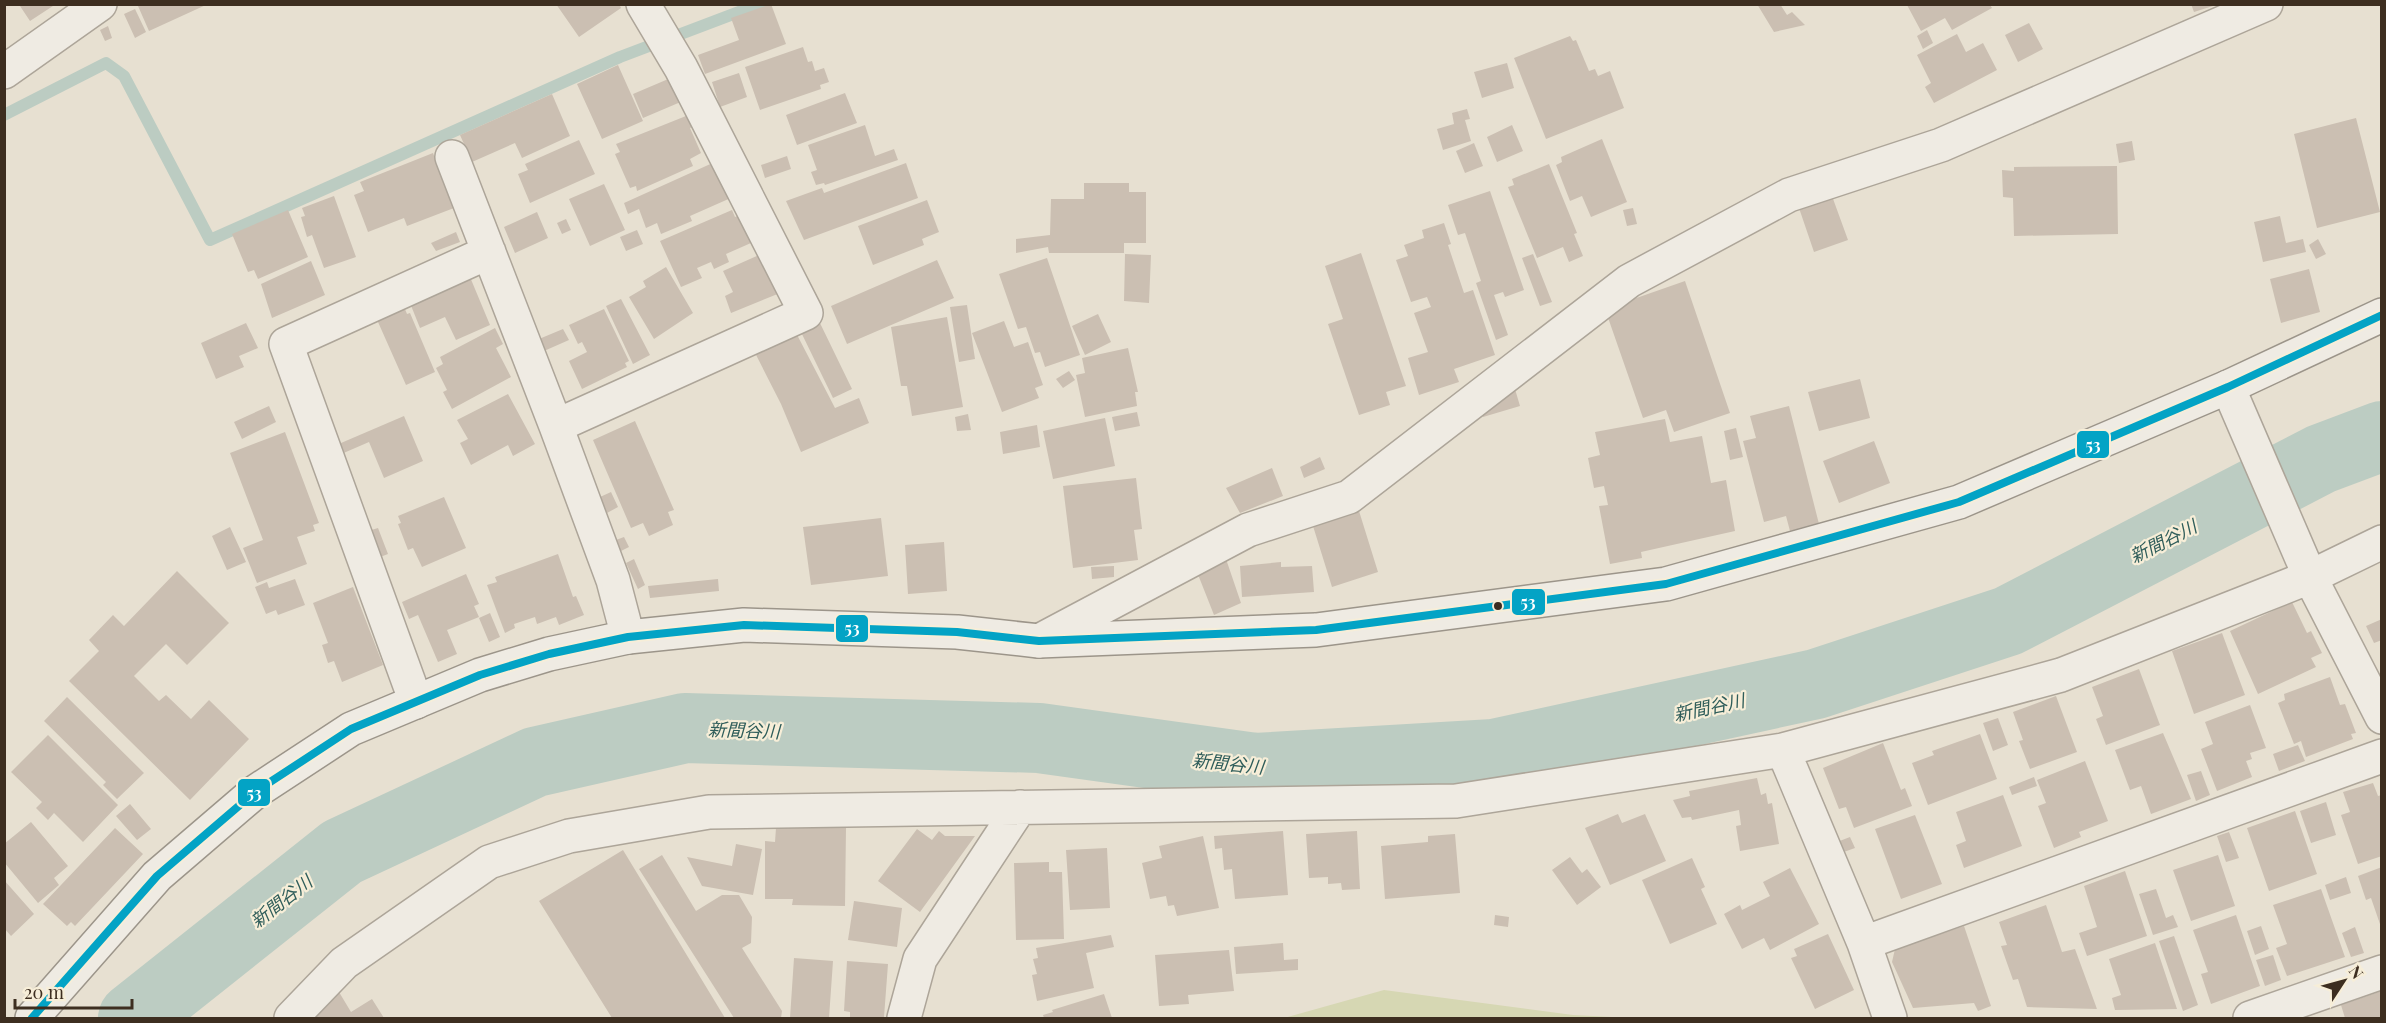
<svg xmlns="http://www.w3.org/2000/svg" width="2386" height="1023" font-family="'Playfair Display','Noto Sans JP',serif">
  <style>
    .green { fill: #d6d7b3 }
    .lines { fill: none; stroke-linecap: round; stroke-linejoin: round }
    .stream { stroke: #bcccc2; stroke-width: 12 }
    .river { stroke: #bcccc2; stroke-width: 70 }
    .building { fill: #cbbfb2 }
    .street-casing { stroke: #ada599; stroke-width: 36 }
    .secondary-casing { stroke: #9c958a; stroke-width: 36 }
    .street { stroke: #efebe3; stroke-width: 33 }
    .secondary { stroke: #efebe3; stroke-width: 33 }
    .bus-1-casing { stroke: #f7eed8; stroke-width: 12 }
    .bus-1 { stroke: #03a3c5; stroke-width: 8 }
    .bus-dot { fill: #3d2e20; stroke: #f7eed8; stroke-width: 2 }
    .labels { text-anchor: middle; dominant-baseline: central; stroke-width: 4.5; stroke-linejoin: round; paint-order: stroke }
    .water-label { font-size: 18px; font-style: italic; fill: #2f5d5a; stroke: #f7eed8 }
    .line-badge { stroke: #f7eed8; stroke-width: 2 }
    .badge-label { font-size: 16px; text-anchor: middle; font-weight: bold; fill: #fff }
  </style>
  <rect width="100%" height="100%" fill="#e7e0d1"/>
  <path class="green" d="M1384,990L1573,1015L1632,1018H1284Z"/>
  <g class="lines">
    <path class="stream" d="M4,115L106,63L124,76L210,240L620,57L760,4"/>
    <path class="river" d="M133,1018L342,852L535,762L685,728L1039,738L1255,768L1494,754L1816,684L2008,621L2321,459L2382,436"/>
  </g>
  <path class="building" d="M22,4H56L30,21L20,6Z
    M140,4H208L149,31L138,6Z
    M556,4H619L621,8L579,37Z
    M771,4L786,44L705,74L698,55L739,40L731,18Z
    M1757,4H1780L1787,15L1792,12L1805,25L1774,32Z
    M2191,4H2216V5L2194,12Z
    M1907,5H1990L1992,8L1952,30L1945,18L1921,31Z
    M135,9L146,32L135,38L124,14Z
    M2029,23L2043,49L2018,62L2005,35Z
    M108,26L112,38L105,41L100,30Z
    M1927,30L1933,43L1923,49L1917,36Z
    M1957,34L1966,52L1983,43L1997,70L1934,103L1925,87L1931,83L1917,55Z
    M1570,36L1573,41L1576,40L1589,71L1595,69L1598,76L1610,71L1624,108L1546,139L1514,58Z
    M803,47L808,62L812,61L815,71L824,68L829,82L820,85L821,89L760,110L745,67Z
    M1507,63L1514,88L1482,98L1474,72Z
    M618,65L643,121L602,139L577,84Z
    M739,73L747,97L720,107L712,82Z
    M673,77L683,101L643,118L633,94Z
    M845,93L857,123L797,145L786,115Z
    M552,94L570,136L522,158L515,143L472,162L460,135Z
    M1467,109L1470,119L1465,120L1471,141L1443,150L1437,129L1454,124L1452,113Z
    M691,114L696,125L690,128L701,153L690,159L693,166L637,191L636,186L630,188L615,154L620,152L616,144Z
    M2356,118L2380,212L2317,228L2294,134Z
    M865,125L875,156L894,149L898,160L825,185L824,183L816,185L811,172L817,170L808,145Z
    M1512,125L1523,151L1497,162L1487,137Z
    M1602,139L1627,202L1591,217L1582,196L1570,201L1556,165L1562,162L1561,157Z
    M579,140L595,174L530,203L518,174L528,170L525,164Z
    M2132,141L2135,160L2119,163L2116,144Z
    M1474,143L1483,166L1465,173L1456,151Z
    M433,153L454,208L407,226L404,218L368,232L354,195L364,191L360,182Z
    M787,156L791,169L765,178L761,165Z
    M717,161L733,197L690,216L692,221L661,234L657,223L646,228L639,209L628,214L624,203Z
    M906,163L918,198L804,240L786,201L822,188L824,193Z
    M1549,164L1577,233L1574,234L1583,256L1569,262L1563,247L1537,258L1508,187L1514,185L1512,179Z
    M2117,166L2118,234L2014,236L2013,198L2003,197L2002,170L2014,171V167Z
    M1084,183H1129V192H1146V243H1124V253H1049L1048,247L1016,253V239L1050,235L1051,199H1084Z
    M604,184L625,230L590,246L569,199Z
    M1490,191L1524,290L1505,297L1503,292L1494,295L1508,335L1496,340L1476,283L1481,281L1465,233L1458,235L1448,205Z
    M334,196L356,257L324,268L312,235L307,237L301,217L305,216L302,208Z
    M1832,196L1848,240L1814,252L1799,208Z
    M927,200L939,232L922,239L924,245L873,265L858,226Z
    M1633,208L1637,224L1627,226L1623,210Z
    M288,210L308,257L258,279L254,270L248,272L232,234Z
    M732,210L735,217L748,212L760,239L726,254L729,262L714,269L711,262L697,268L702,278L681,287L660,241Z
    M537,212L548,238L515,253L504,227Z
    M2280,216L2286,243L2303,239L2306,252L2263,262L2254,222Z
    M566,219L571,230L562,234L557,223Z
    M1444,223L1451,244L1448,245L1464,293L1473,290L1495,355L1454,369L1459,382L1419,395L1408,358L1428,352L1414,313L1431,307L1427,297L1411,302L1396,260L1408,256L1404,245L1424,238L1422,230Z
    M637,230L643,244L626,251L620,237Z
    M456,232L460,242L436,251L431,243Z
    M2318,239L2326,254L2316,259L2309,245Z
    M768,251L785,291L731,313L725,296L733,292L723,271Z
    M1361,253L1406,386L1386,392L1390,405L1359,415L1328,324L1343,319L1325,266Z
    M1125,254L1151,255L1149,303L1124,301Z
    M1533,254L1552,302L1540,306L1522,258Z
    M1047,258L1080,355L1045,367L1040,352L1035,353L1026,327L1018,329L999,274Z
    M937,260L954,298L847,344L831,306Z
    M311,261L325,295L272,318L261,284Z
    M666,267L693,313L654,339L629,297L646,287L643,281Z
    M2309,269L2320,312L2281,323L2270,279Z
    M470,277L490,325L456,340L445,317L420,328L408,298Z
    M1685,281L1730,413L1674,432L1666,410L1643,418L1605,309Z
    M621,299L650,355L633,364L606,306Z
    M402,302L407,314L410,313L435,372L406,385L374,313Z
    M967,305L975,359L959,362L950,307Z
    M604,309L629,361L625,363L627,367L582,389L569,361L587,352L582,342L578,344L569,325Z
    M1098,314L1111,342L1085,355L1072,326Z
    M947,317L963,407L912,416L907,386H901L891,327Z
    M819,321L852,389L833,398L800,330Z
    M1004,321L1014,347L1028,342L1043,385L1035,388L1039,398L1002,412L972,333Z
    M246,323L258,348L239,356L244,367L216,379L201,343Z
    M793,327L835,408L859,398L869,423L801,452L781,404L752,347Z
    M495,328L503,344L496,348L511,377L452,409L443,392L447,390L436,368L443,364L440,357Z
    M563,329L569,340L544,351L539,339Z
    M1128,348L1138,392H1135L1137,406L1085,417L1076,375L1085,373L1082,358Z
    M1069,371L1075,380L1063,388L1056,379Z
    M1512,379L1520,406L1483,417L1484,400Z
    M1860,379L1870,418L1819,431L1808,392Z
    M508,394L535,444L513,456L508,445L471,465L460,443L468,439L457,420Z
    M269,406L276,422L242,439L234,422Z
    M1789,406L1819,524L1790,531L1786,516L1764,522L1743,441L1756,438L1750,416Z
    M1137,412L1140,426L1115,431L1112,417Z
    M968,414L971,430L957,431L955,417Z
    M404,416L423,461L384,478L369,442L339,455L334,446Z
    M1105,418L1115,466L1053,479L1043,431Z
    M1665,419L1670,442L1702,436L1711,483L1726,480L1735,531L1641,552L1642,558L1610,564L1599,506L1608,505L1604,486L1594,488L1588,458L1600,455L1595,432Z
    M635,421L674,510L668,512L673,525L649,536L643,523L631,528L593,440Z
    M1037,425L1040,447L1003,454L1000,432Z
    M1736,428L1743,457L1730,460L1724,431Z
    M285,432L319,523L313,525L315,531L297,537L307,564L257,583L243,548L263,540L230,453Z
    M1874,441L1890,483L1839,503L1823,461Z
    M1320,457L1325,469L1304,478L1300,467Z
    M1272,468L1283,496L1240,513L1226,488Z
    M1136,478L1142,529L1134,530L1138,560L1073,568L1063,486Z
    M611,492L618,507L607,513L600,497Z
    M444,497L466,548L422,567L413,548L408,550L398,524L401,523L398,516Z
    M1359,511L1378,572L1332,587L1313,526Z
    M881,518L888,576L811,585L803,527Z
    M230,527L246,562L227,570L212,536Z
    M378,528L388,554L375,559L365,532Z
    M624,537L629,547L621,551L616,540Z
    M944,542L947,591L908,594L905,545Z
    M558,554L573,597L576,596L584,615L559,625L556,617L537,624L535,617L514,624L515,628L505,633L487,585L497,582L495,577Z
    M634,559L645,585L638,589L626,563Z
    M1226,559L1241,603L1214,615L1197,572Z
    M1281,562V567L1312,566L1314,592L1242,597L1240,566Z
    M1114,566V577L1092,579L1091,567Z
    M177,571L229,623L187,665L166,644L134,676L159,701L166,695L191,719L209,700L249,739L190,800L69,681L99,651L89,640L113,615L124,626Z
    M466,574L479,604L474,606L479,617L447,630L457,654L438,662L418,615L409,619L402,602Z
    M295,579L305,605L278,615L276,610L266,614L255,587L267,582L269,588Z
    M718,579L719,591L650,598L648,586Z
    M353,587L383,665L342,682L334,661L328,663L322,645L328,643L313,603Z
    M2292,602L2307,633L2311,631L2322,653L2311,658L2316,667L2258,694L2230,631Z
    M490,613L500,637L489,642L479,618Z
    M2382,619V640L2374,643L2366,626Z
    M2222,633L2245,695L2194,714L2172,651Z
    M2139,669L2160,725L2106,745L2096,719L2103,716L2092,687Z
    M2330,677L2340,705L2345,704L2356,733L2351,734L2353,739L2306,757L2301,741L2294,744L2278,703L2285,700L2284,694Z
    M2056,696L2077,752L2030,769L2019,741L2023,740L2013,712Z
    M67,697L144,773L117,799L103,785L106,782L44,721Z
    M2250,705L2266,748L2250,753L2252,759L2246,761L2252,777L2217,791L2201,749L2213,744L2205,722Z
    M1998,718L2008,745L1993,751L1983,723Z
    M2163,733L2191,799L2151,814L2141,786L2130,790L2115,750Z
    M1980,734L1997,779L1928,805L1912,763L1934,755L1932,751Z
    M48,735L118,805L83,842L54,813L48,820L36,808L42,802L11,772Z
    M1883,743L1901,790L1905,788L1912,806L1854,828L1846,807L1839,809L1823,768Z
    M2298,745L2305,761L2279,771L2273,754Z
    M2085,761L2108,821L2079,832L2081,837L2054,848L2038,806L2046,803L2037,780Z
    M2201,771L2210,795L2196,801L2187,775Z
    M2034,777L2037,786L2012,795L2009,787Z
    M1757,778L1761,795L1766,793L1768,804L1772,803L1779,844L1740,851L1736,826L1741,825L1739,810L1692,820L1691,817L1682,818L1673,800L1690,796L1689,791Z
    M2373,783L2378,796L2382,795V856L2358,864L2341,815L2350,812L2343,792Z
    M2003,795L2022,846L1964,868L1956,845L1966,841L1956,812Z
    M2326,802L2336,835L2311,843L2300,811Z
    M130,804L151,829L137,840L116,816Z
    M2295,811L2317,874L2269,891L2247,828Z
    M1618,814L1622,823L1645,814L1666,861L1610,885L1585,828Z
    M1915,815L1942,884L1901,899L1875,829Z
    M31,822L68,866L54,878L59,885L38,903L4,862V844Z
    M115,828L143,854L75,926L71,922L67,926L43,904Z
    M776,828H846L845,906L792,905L793,899H765V841L775,842Z
    M917,829L932,840L939,831L945,836H975L920,912L878,881Z
    M1283,831L1288,895L1235,899L1232,869L1224,870L1222,848L1215,849L1214,836Z
    M1357,831L1360,889L1342,890L1341,883L1328,884V877L1309,878L1306,834Z
    M2229,832L2239,858L2226,862L2217,836Z
    M1455,834L1460,893L1385,899L1381,846L1428,842V836Z
    M1203,836L1219,908L1177,916L1174,905L1168,906L1166,896L1150,899L1142,863L1162,858L1159,846Z
    M1850,837L1855,848L1841,853L1837,842Z
    M736,844L762,849L753,895L702,886L687,857L732,866Z
    M1107,848L1110,908L1070,910L1066,850Z
    M623,850L725,1018H612L539,901Z
    M662,855L696,911L722,895H739L752,917L751,943L742,948L782,1011L781,1018H734L639,869Z
    M2218,855L2235,906L2191,921L2173,870Z
    M1570,857L1582,873L1587,869L1601,887L1577,905L1552,870Z
    M1692,858L1705,887L1701,889L1717,924L1670,944L1642,880Z
    M1049,862V872H1062L1064,939L1016,940L1014,863Z
    M2382,867V927H2381L2371,898L2366,900L2358,876Z
    M1790,868L1819,924L1770,950L1764,938L1742,949L1724,914L1740,905L1742,910L1770,896L1763,882Z
    M2125,871L2147,936L2087,956L2079,933L2097,927L2084,886Z
    M2346,877L2351,893L2330,900L2325,885Z
    M4,880L34,914L11,936L4,928Z
    M2156,889L2166,918L2173,915L2178,927L2153,935L2139,894Z
    M2321,889L2345,957L2287,976L2276,948L2287,944L2273,905Z
    M854,901L902,908L897,947L848,940Z
    M2046,905L2062,952L2075,949L2097,1009L2027,1007L2018,979L2013,980L2001,946L2007,945L1999,922Z
    M1495,915L1509,917L1508,927L1494,925Z
    M2236,915L2260,986L2211,1004L2201,974L2208,972L2193,930Z
    M1964,926L1991,1006L1978,1011L1974,1003L1913,1008L1892,962L1895,949Z
    M2261,926L2269,949L2255,955L2247,931Z
    M2355,927L2364,953L2351,957L2342,933Z
    M1828,934L1854,990L1815,1009L1791,958L1797,956L1794,949Z
    M1111,935L1114,947L1086,953L1094,988L1037,1001L1032,975L1037,974L1033,959L1038,958L1036,948Z
    M2174,936L2198,1005L2183,1011L2159,941Z
    M1283,943L1284,960L1298,959V970L1236,974L1234,947Z
    M2155,943L2177,1009L2115,1010L2112,998L2121,995L2109,959Z
    M1229,950L1234,991L1188,995L1189,1004L1159,1006L1155,955Z
    M2273,955L2281,980L2265,986L2256,960Z
    M794,958L833,961L829,1018H790Z
    M847,961L888,964L884,1017L850,1018V1012L844,1011Z
    M2382,991V1018H2345L2341,1005Z
    M339,992L351,1012L372,999L384,1018H312Z
    M1104,994L1112,1018H1044L1043,1015L1053,1012L1052,1010Z"/>
  <g class="lines">
    <defs>
      <path id="street" d="M4,72L100,4
        M452,157L556,426
        M2228,387L2310,577L2382,717
        M628,637L613,580L556,426L806,313L681,68L643,4
        M1039,641L1248,530L1349,497L1629,281L1789,195L1941,145L2266,4
        M416,702L286,344L489,252
        M1783,750L1864,943L1890,1018
        M1864,943L2382,756
        M291,1018L344,963L489,862L569,836L709,812L1456,801L1783,750L2061,675L2310,577L2382,542
        M904,1018L920,959L1020,807
        M2250,1018L2382,972"/>
      <path id="secondary" d="M32,1018L157,876L255,792L351,729L480,675L549,654L628,637L744,625L957,632L1039,641L1316,630L1666,584L1959,502L2228,387L2382,315"/>
    </defs>
    <use href="#street" class="street-casing"/>
    <use href="#secondary" class="secondary-casing"/>
    <use href="#street" class="street"/>
    <use href="#secondary" class="secondary"/>
    <defs>
      <path id="bus-1" d="M32,1018L157,876L255,792L351,729L480,675L549,654L628,637L744,625L957,632L1039,641L1316,630L1666,584L1959,502L2228,387L2382,315"/>
    </defs>
    <use href="#bus-1" class="bus-1-casing"/>
    <use href="#bus-1" class="bus-1"/>
  </g>
  <circle class="bus-dot" cx="1498" cy="606" r="5"/>
  <g class="labels">
    <g class="water-label">
      <text transform="translate(2163 541) rotate(-27)">新間谷川</text>
      <text transform="translate(1709 707) rotate(-12)">新間谷川</text>
      <text transform="translate(744 730) rotate(2)">新間谷川</text>
      <text transform="translate(1228 763) rotate(6)">新間谷川</text>
      <text transform="translate(281 901) rotate(-38)">新間谷川</text>
    </g>
  </g>
  <g class="line-badge">
    <rect x="2076" y="430" width="34" height="29" rx="6" fill="#03a3c5"/>
    <rect x="1511" y="588" width="35" height="28" rx="6" fill="#03a3c5"/>
    <rect x="835" y="614" width="34" height="29" rx="6" fill="#03a3c5"/>
    <rect x="237" y="778" width="34" height="29" rx="6" fill="#03a3c5"/>
  </g>
  <g class="badge-label">
    <text x="2093" y="451">53</text>
    <text x="1528" y="608">53</text>
    <text x="852" y="634">53</text>
    <text x="254" y="799">53</text>
  </g>
  <rect width="2386" height="1023" fill="none" stroke="#3d2e20" stroke-width="12"/>
  <g transform="translate(2344 981) rotate(54)" stroke="#f7eed8" stroke-width="4.5" paint-order="stroke">
  <path d="M0-4.5L10 22L0 15L-10 22Z" fill="#3d2e20"/>
  <text y="-9" font-size="16" font-weight="bold" text-anchor="middle" fill="#3d2e20">N</text>
  </g>
  <path d="M15 999v9h117v-9" fill="none" stroke="#3d2e20" stroke-width="3"/>
  <text x="24" y="999" font-size="18" fill="#3d2e20" stroke="#f7eed8" stroke-width="4.5" paint-order="stroke">20 m</text>
</svg>
